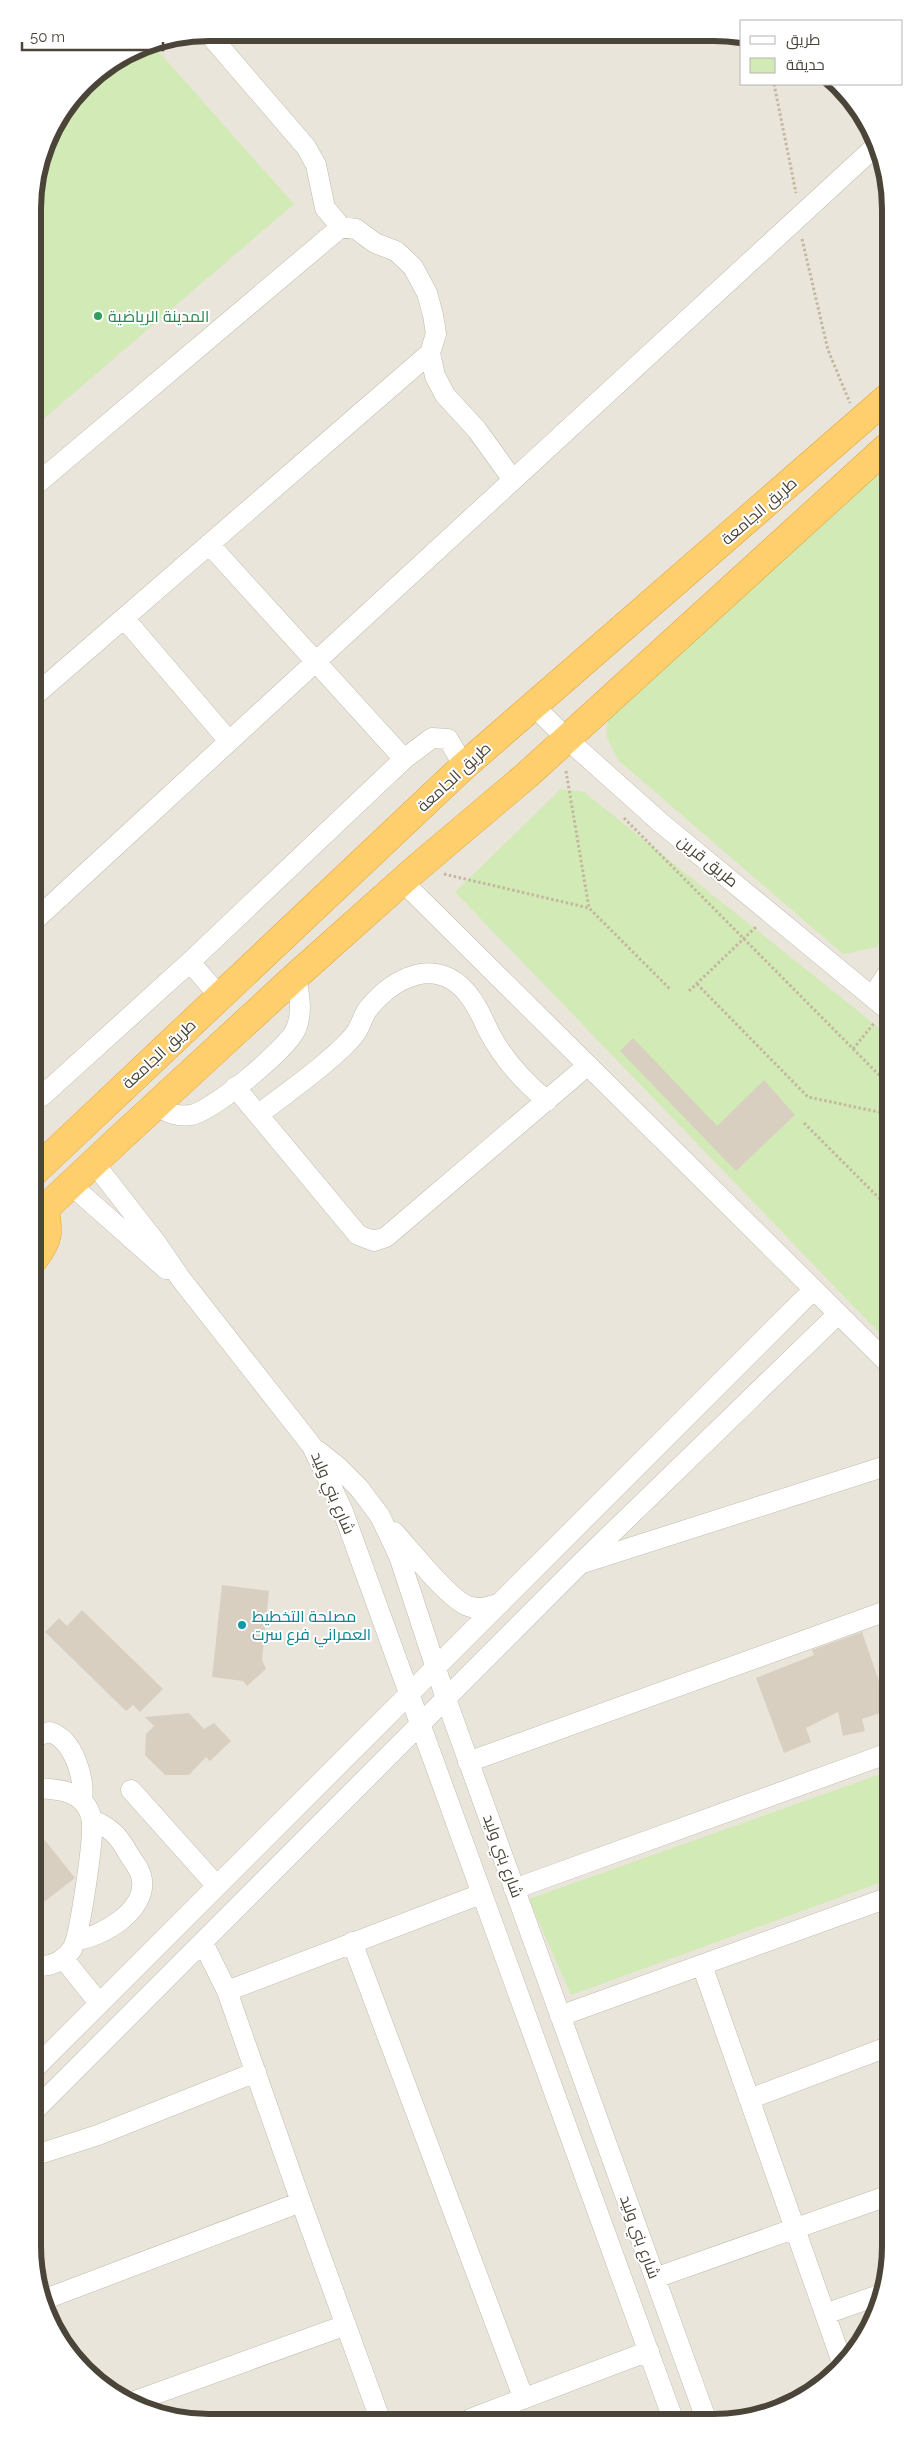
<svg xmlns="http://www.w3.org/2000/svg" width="923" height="2455" font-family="Raleway,Cairo,sans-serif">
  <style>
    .residential { fill: #eae5da }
    .green { fill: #d2eab5 }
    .building { fill: #d8cfc1 }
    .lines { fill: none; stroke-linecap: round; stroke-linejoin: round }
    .minor-casing { stroke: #c2bbae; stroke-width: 21 }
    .highway-casing { stroke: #e0a43c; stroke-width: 29 }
    .path { stroke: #c4b79f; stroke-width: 3; stroke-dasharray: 2.5 2.5; stroke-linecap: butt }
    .minor { stroke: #fff; stroke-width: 20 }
    .highway { stroke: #ffcf6e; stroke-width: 28 }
    .leisure-dot { fill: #2e9e5b; stroke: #fff; stroke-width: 2 }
    .culture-dot { fill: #0f9aa8; stroke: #fff; stroke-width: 2 }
    .labels { text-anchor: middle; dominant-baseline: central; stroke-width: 4; stroke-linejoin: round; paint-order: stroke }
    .leisure-label { font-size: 16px; fill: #27864d; stroke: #fff; text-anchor: start }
    .street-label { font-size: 16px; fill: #4b4439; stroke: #fff }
    .culture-label { font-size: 16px; fill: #0d838f; stroke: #fff; text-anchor: start }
    .rim { fill: none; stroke: #4b4439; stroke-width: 6 }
  </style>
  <rect width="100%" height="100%" fill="#f6f3ec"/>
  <path class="residential" d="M209,33L742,36V84H838L872,131L887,175L890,2257L877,2313L847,2362L802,2399L748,2419H175L131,2404L85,2371L56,2334L36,2280L33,198L51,131L93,77L142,46Z"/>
  <path class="green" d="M152,44L294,204L33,428V197L51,131L93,77L142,46Z
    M887,456L888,929L877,947L843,954L618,760L606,735L610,708Z
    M561,789L584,792L888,1035L889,1343L455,892Z
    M889,1771L890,1879L571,1995L529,1899Z"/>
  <path class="building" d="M633,1038L717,1126L764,1080L795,1115L736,1171L620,1051Z
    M222,1585L269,1591L262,1660L266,1669L247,1686L243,1681L212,1677Z
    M82,1610L163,1689L140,1712L133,1705L126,1711L45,1632L59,1618L67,1626Z
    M862,1632L889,1710L862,1719L865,1731L843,1736L838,1712L806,1728L811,1742L784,1753L756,1678L814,1655L812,1650Z
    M189,1713L204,1729L214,1723L231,1741L210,1761L206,1757L189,1775H165L145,1755L146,1734L154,1726L145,1717Z
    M35,1828L75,1878L35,1909Z"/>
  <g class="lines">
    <defs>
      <path id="minor" d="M208,33L306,147L316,165L325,208L341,227
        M33,487L341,227L356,229L375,243L396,251L413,267L427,293L433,315L436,334L430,353L435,376L445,395L477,430L513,480
        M209,544L404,759
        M124,618L229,741
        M34,696L430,353
        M533,705L566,738L661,823L888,1010
        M403,882L889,1364
        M34,921L877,145
        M190,962L220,997
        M872,997L888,973
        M235,1087L358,1235L374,1241L386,1237L588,1065
        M42,1096L190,962L404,759L432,738L448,739L464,766
        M155,1105C168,1113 177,1117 191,1115C213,1111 287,1049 296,1029C303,1012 299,994 296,976
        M258,1115C286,1093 316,1073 341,1049C347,1043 355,1036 358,1029C362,1022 364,1014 368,1009C394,977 436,956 467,993C477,1005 482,1017 489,1032C503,1059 523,1081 547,1101
        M94,1163L157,1244L181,1279L312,1446L342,1509L673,2419
        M70,1184L166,1269
        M318,1451L337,1466L359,1488L380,1516L399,1556L446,1699L706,2419
        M394,1532C410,1549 451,1603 471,1607C482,1610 491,1606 501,1603
        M586,1562L889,1465
        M35,1736L50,1732C74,1740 85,1778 82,1801
        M468,1762L889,1610
        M35,1788C54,1789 76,1789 87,1807C90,1812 92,1819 92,1825C93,1842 80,1937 72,1949C64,1961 50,1967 35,1966
        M131,1790L216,1885
        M514,1889L889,1753
        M76,1940C102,1937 146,1911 142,1880C141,1869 133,1862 128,1853C119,1836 110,1827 92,1820
        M352,1942L523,2397
        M203,1943L227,1991L301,2202L380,2419
        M63,1958L99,2003
        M702,1965L843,2365
        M227,1991L481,1894
        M560,2016L890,1897
        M36,2067L813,1290
        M749,2099L890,2046
        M36,2109L580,1564L838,1314
        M36,2155L98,2135L256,2072
        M655,2278L890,2195
        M43,2300L301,2202
        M825,2314L882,2294
        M130,2403L346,2325
        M470,2419L649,2351"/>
      <path id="highway" d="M34,1172L464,766L887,398
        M34,1219L116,1142L296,976L417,868L527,775L887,447
        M34,1259C49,1240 49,1233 45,1210"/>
    </defs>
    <use href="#minor" class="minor-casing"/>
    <use href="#highway" class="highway-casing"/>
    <path class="path" d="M774,84L796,193
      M802,239L828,350L850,403
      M566,771L589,908L671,990
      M624,818L888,1084
      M444,874L589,908
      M697,984L808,1097L888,1114
      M689,991L757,926
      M853,1049L875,1022
      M804,1123L889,1208"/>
    <use href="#minor" class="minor"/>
    <use href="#highway" class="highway"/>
  </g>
  <circle class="leisure-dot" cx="98" cy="316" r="5"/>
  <circle class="culture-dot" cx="242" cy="1625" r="5"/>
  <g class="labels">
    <g class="leisure-label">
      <text x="108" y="316">المدينة الرياضية</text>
    </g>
    <g class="street-label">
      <text transform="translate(759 511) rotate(-41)">طريق الجامعة</text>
      <text transform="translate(454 777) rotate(-43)">طريق الجامعة</text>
      <text transform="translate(708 861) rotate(39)">طريق قرين</text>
      <text transform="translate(159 1054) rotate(-43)">طريق الجامعة</text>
      <text transform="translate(333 1493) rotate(67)">شارع بني وليد</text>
      <text transform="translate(503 1856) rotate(70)">شارع بني وليد</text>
      <text transform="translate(640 2237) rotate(70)">شارع بني وليد</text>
    </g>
    <g class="culture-label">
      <text x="252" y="1616">مصلحة التخطيط<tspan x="252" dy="18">العمراني فرع سرت</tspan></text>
    </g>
  </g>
  <path d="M0 0H923V2455H0ZM209 41H714A168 168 0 0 1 882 209V2246A168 168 0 0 1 714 2414H209A168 168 0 0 1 41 2246V209A168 168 0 0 1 209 41Z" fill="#fff" fill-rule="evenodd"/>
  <path class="rim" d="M209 41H714A168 168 0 0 1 882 209V2246A168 168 0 0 1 714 2414H209A168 168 0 0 1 41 2246V209A168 168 0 0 1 209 41Z"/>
  <rect x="740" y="20" width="162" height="65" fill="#ffffff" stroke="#b7b4b0"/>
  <rect x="750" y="36" width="25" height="8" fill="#ffffff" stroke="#b7b4b0"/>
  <text x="786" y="45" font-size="15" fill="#4b4439">طريق</text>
  <rect x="750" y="58" width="25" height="15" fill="#d2eab5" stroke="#b7b4b0"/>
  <text x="786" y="70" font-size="15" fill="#4b4439">حديقة</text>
  <path d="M22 42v8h141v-8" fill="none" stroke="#4b4439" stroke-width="2.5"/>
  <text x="30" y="42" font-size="15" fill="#4b4439" stroke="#ffffff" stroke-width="4" paint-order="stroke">50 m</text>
</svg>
